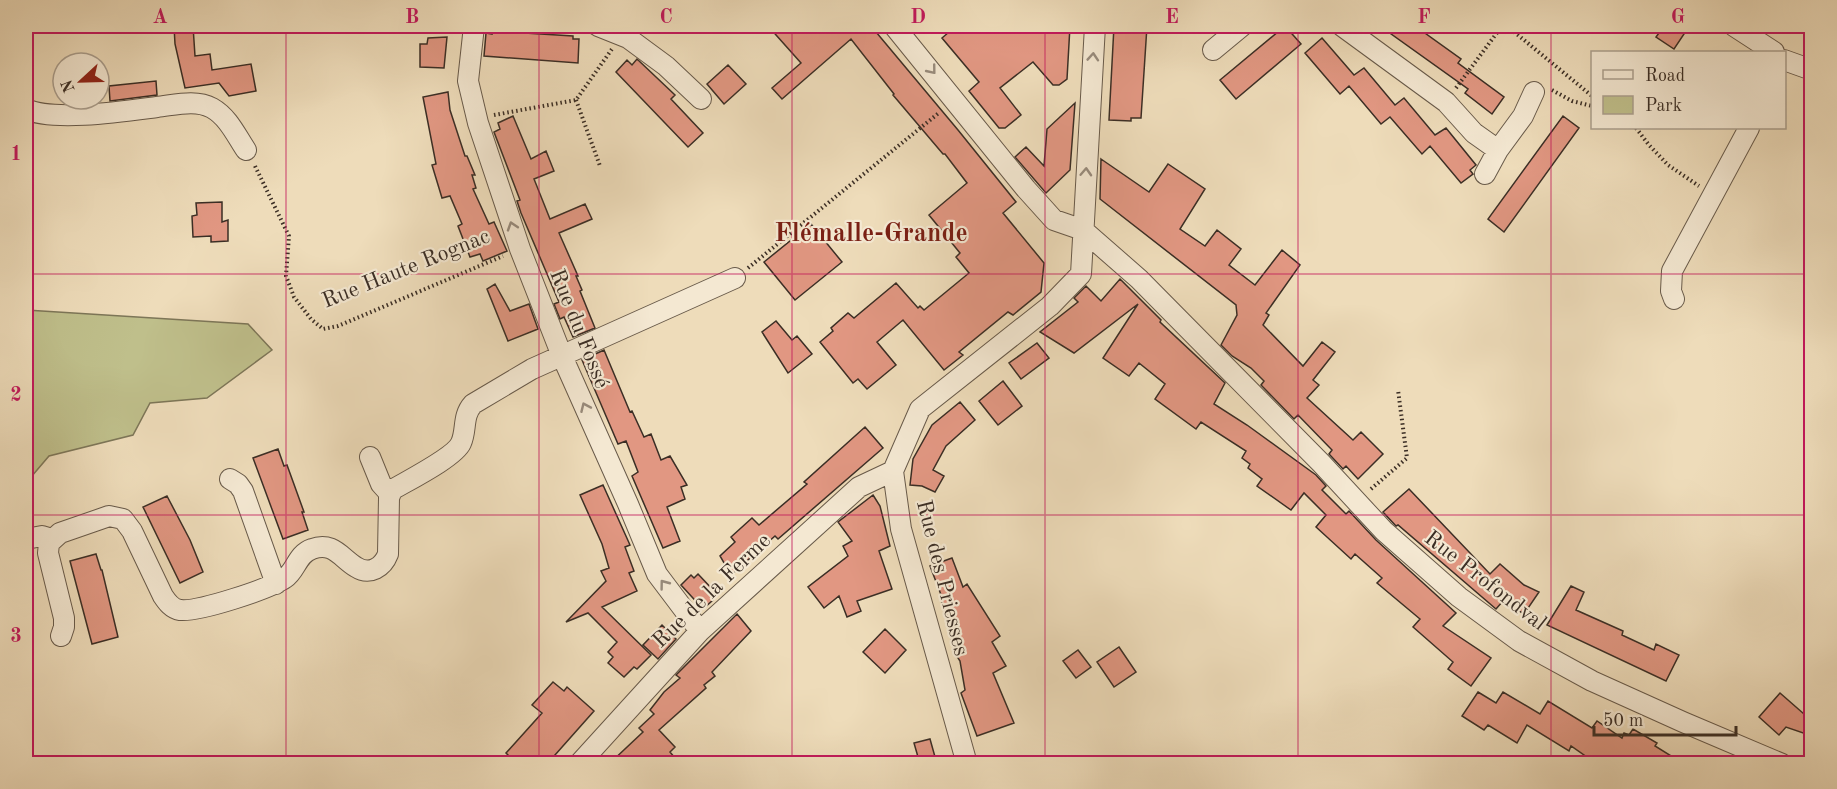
<svg xmlns="http://www.w3.org/2000/svg" width="1837" height="789" font-family="'Old Standard TT',serif">
  <style>
    .green { fill: #bfbf8b; stroke: #7d7658; stroke-width: 1.5 }
    .building { fill: #e19782; stroke: #3b2e25; stroke-width: 1.5 }
    .lines { fill: none; stroke-linecap: round; stroke-linejoin: round }
    .minor-casing { stroke: #685a4a; stroke-width: 22 }
    .path { stroke: #3b2e25; stroke-width: 4; stroke-dasharray: 1.5 3; stroke-linecap: butt }
    .minor { stroke: #f4e8d2; stroke-width: 20 }
    .oneway { stroke: #988b7c }
    .grid { fill: none; stroke: #c2185b; stroke-width: 1.5; stroke-opacity: 0.55 }
    .labels { text-anchor: middle; dominant-baseline: central; stroke-width: 4.5; stroke-linejoin: round; paint-order: stroke }
    .street-label { font-size: 22px; fill: #3b2e25; stroke: #f4e8d2 }
    .quarter-label { font-size: 26px; font-weight: bold; fill: #7a1f14; stroke: #f4e8d2 }
    .neatline { fill: none; stroke: #c2185b; stroke-width: 2 }
    .grid-label { font-size: 20px; text-anchor: middle; font-weight: bold; fill: #c2185b }
  </style>
  <rect width="100%" height="100%" fill="#eedcba"/>
  <filter id="stains"><feTurbulence type="fractalNoise" baseFrequency=".00333" numOctaves="4"/><feColorMatrix values="0 0 0 0 .2 0 0 0 0 .09 0 0 0 0 .02 0 0 0 .5 -.17"/></filter>
  <radialGradient id="worn" r=".72"><stop offset=".6" stop-color="#630" stop-opacity="0"/><stop offset="1" stop-color="#630" stop-opacity=".3"/></radialGradient>
  <path class="green" d="M26,310L248,324L272,350L207,398L150,403L133,435L49,456L26,483Z"/>
  <path class="building" d="M174,26H193L195,56L210,54L212,70L251,64L256,91L229,96L219,83L185,88L175,44Z
    M768,26H871L958,130L1016,202L1003,213L1044,263L1041,292L1013,315L1008,312L959,352L963,355L944,370L903,320L877,342L896,365L867,389L858,379L853,383L820,342L833,331L831,328L848,313L854,318L896,283L918,308L920,306L924,310L969,273L956,257L960,253L929,215L967,183L945,154H943L893,95L894,94L851,39L782,99L772,88L801,63Z
    M956,26H1070L1067,79L1059,85H1053L1033,62L1000,88L1021,115L1005,128H999L969,91L979,82L942,38Z
    M1114,26H1147L1141,118H1131V121L1109,120Z
    M1285,26L1301,44L1236,99L1220,80Z
    M1380,26H1415L1461,59L1458,63L1504,97L1492,114L1465,93L1468,89Z
    M1664,26H1678L1686,31L1674,49L1656,37Z
    M492,31L573,36V39H579L578,63L484,56L486,33L492,34Z
    M447,37L444,68L420,67V44H427L428,38Z
    M1322,38L1354,75L1364,68L1395,105L1404,98L1435,135L1446,128L1476,165L1470,170L1473,174L1461,183L1430,146L1422,154L1390,117L1381,124L1349,86L1340,94L1305,53Z
    M637,59L675,95L671,99L703,133L688,147L616,72L627,60L632,65Z
    M728,65L746,84L724,104L707,84Z
    M156,81L157,95L110,101L109,86Z
    M448,92L450,110L465,156H467L475,175H472L476,188L473,189L489,224L494,222L507,251L483,261L480,254L470,257L458,226L462,224L450,196L442,198L432,165L436,164L423,97Z
    M1075,103L1070,170L1046,193L1015,157L1026,147L1044,166L1047,129Z
    M513,116L531,159L546,151L554,171L534,179L550,219L585,204L592,219L559,233L578,276H576L582,290L580,291L595,328L573,337L564,317L560,319L554,304L559,302L521,213L517,201L520,200L494,132L500,129L498,123Z
    M1563,116L1579,128L1504,232L1488,219Z
    M1101,159L1149,192L1168,164L1205,189L1180,229L1205,246L1217,230L1241,249L1229,265L1255,285L1282,250L1300,265L1266,313L1269,315L1263,325L1303,366L1322,342L1335,352L1313,380L1319,385L1307,398L1353,440L1361,432L1383,454L1358,479L1346,466L1343,469L1329,454L1332,450L1298,415L1294,419L1261,385L1264,381L1251,368L1232,356L1221,345L1237,315L1236,305L1100,199Z
    M222,202V222L228,220V241L211,242V236L193,237L192,216L197,215L196,203Z
    M811,224L842,262L795,300L764,262Z
    M1120,279L1161,320L1160,322L1225,383L1214,404L1247,425L1316,475L1326,486L1322,490L1346,514L1349,511L1376,540L1456,613L1443,626L1491,658L1471,686L1448,669L1453,662L1413,627L1420,619L1377,583L1382,578L1355,554L1351,559L1316,527L1326,515L1304,493L1291,510L1257,486L1262,479L1248,468L1250,464L1242,458L1246,451L1201,422L1196,429L1155,399L1165,384L1139,363L1129,376L1103,358L1138,304L1074,353L1040,332L1078,302L1074,298L1086,286L1101,301Z
    M495,284L510,311L529,304L538,329L508,341L487,289Z
    M776,321L792,340L797,336L812,354L788,373L762,332Z
    M1037,343L1049,358L1021,379L1009,363Z
    M604,350L630,412L632,411L644,437L651,434L661,460L670,456L687,485L681,487L685,499L667,507L680,541L663,548L632,476L638,472L626,441L618,444L582,360Z
    M1003,381L1022,406L998,425L979,401Z
    M960,402L975,420L946,446L933,470L944,476L935,492L922,486L910,485L913,459L932,425Z
    M865,427L883,448L778,539L775,536L731,575L720,556L735,542L731,537L752,518L759,525L807,484L804,482Z
    M278,449L284,466L287,465L304,512H302L308,530L283,539L253,458Z
    M603,485L630,545L625,547L634,571L629,573L637,591L602,607L651,655L637,669L634,667L624,677L608,663L613,657L608,652L617,642L588,613L566,622L606,581L601,571L609,568L602,544L580,495Z
    M1409,489L1490,574L1500,564L1524,585L1539,592L1524,614L1503,601L1496,609L1398,525L1396,526L1383,512Z
    M873,495L880,506L890,546L879,551L892,589L857,601L861,611L847,617L839,596L824,608L808,587L848,556L843,546L852,541L838,522Z
    M167,496L190,540L203,572L180,583L143,507Z
    M96,554L101,570H102L118,637L92,644L70,561Z
    M952,558L963,587L967,584L1000,636L992,642L1006,666L993,673L1014,723L977,736L961,693L965,690L960,661L953,650L956,648L951,640L958,635L945,615L949,613L941,601L943,600L930,566Z
    M698,574L715,592L711,596L713,600L703,609L681,585L691,575L694,578Z
    M1571,586L1584,592L1576,610L1623,631L1622,635L1654,650L1656,644L1679,655L1666,681L1547,625Z
    M737,614L751,631L712,672L715,676L704,685L706,688L659,730L675,747L670,752L680,764H609L643,732L639,728L654,714L650,710L664,692L680,678L676,675Z
    M662,625L676,639L658,659L643,645Z
    M885,629L906,650L885,673L863,652Z
    M1119,647L1136,672L1114,687L1097,662Z
    M1078,650L1091,667L1076,678L1063,661Z
    M553,682L564,691L567,687L594,711L547,764H517L506,753L542,713L532,705Z
    M1478,692L1496,703L1503,692L1540,714L1548,701L1592,728L1597,721L1622,738L1624,733L1629,735L1633,729L1657,743L1655,746L1684,764H1597L1571,746L1569,751L1527,725L1517,743L1488,725L1484,730L1462,716Z
    M1780,693L1812,721V736L1786,727L1779,735L1759,717Z
    M930,739L937,764H920L914,743Z"/>
  <g class="lines">
    <defs>
      <path id="minor" d="M474,26L468,81L478,123L520,249L562,356L628,504L657,574L700,631
        M598,26L628,38L666,66L701,99
        M894,26L1026,189L1054,220L1083,230L1139,279L1321,463L1384,531L1459,597L1519,641L1592,681L1683,722L1782,764
        M1342,26L1446,102L1474,133L1498,150
        M1734,26L1774,52
        M1213,50L1242,26
        M1784,60L1812,70
        M26,109C53,122 126,111 157,107C175,105 196,99 212,108C228,117 236,135 246,150
        M1485,174L1498,150L1523,116L1534,92
        M1674,299L1671,291L1672,271L1749,128
        M370,457L381,484L390,494
        M230,479L238,484L243,491L276,584
        M26,539L42,536L52,539
        M61,636L64,627V618L48,553L49,543L60,533L109,516L123,519L132,531L163,596C167,602 172,609 180,610C199,612 269,589 285,578C296,571 297,554 312,549C333,541 341,558 356,567C370,576 383,567 388,554L389,498L392,490C407,481 455,457 461,443C467,430 462,416 473,404L532,369L735,278
        M579,764L700,631L859,487L893,471
        M967,764L901,529L893,471L920,409L1050,306L1081,274L1095,26"/>
    </defs>
    <use href="#minor" class="minor-casing"/>
    <path class="path" d="M1507,26L1592,96
      M1456,88L1502,26
      M1552,90L1572,101L1592,106
      M576,100L600,166
      M494,115L576,100L612,49
      M1636,128L1649,145L1668,165L1699,186
      M255,166L289,236L286,276L294,297L311,319L323,329L338,326L503,256
      M748,268L940,112
      M1371,489L1407,458L1398,390"/>
    <use href="#minor" class="minor"/>
  </g>
  <defs><path id="oneway-chevron" d="M-2-3.5L2.5 0L-2 3.5" fill="none" stroke-width="1.6" stroke-linecap="round" stroke-linejoin="round" transform="scale(1.5)"/></defs>
  <g class="oneway">
    <use href="#oneway-chevron" transform="translate(1093 57) rotate(-86)"/>
    <use href="#oneway-chevron" transform="translate(932 70) rotate(51)"/>
    <use href="#oneway-chevron" transform="translate(1086 172) rotate(-87)"/>
    <use href="#oneway-chevron" transform="translate(512 226) rotate(-108)"/>
    <use href="#oneway-chevron" transform="translate(585 407) rotate(-114)"/>
    <use href="#oneway-chevron" transform="translate(664 584) rotate(-127)"/>
  </g>
  <path class="grid" d="M286,26V764M539,26V764M792,26V764M1045,26V764M1298,26V764M1551,26V764M26,274H1812M26,515H1812"/>
  <g class="labels">
    <g class="street-label">
      <text transform="translate(406 269) rotate(-22)">Rue Haute Rognac</text>
      <text transform="translate(579 329) rotate(68)">Rue du Fossé</text>
      <text transform="translate(942 578) rotate(76)">Rue des Priesses</text>
      <text transform="translate(1485 581) rotate(38)">Rue Profondval</text>
      <text transform="translate(712 591) rotate(-44)">Rue de la Ferme</text>
    </g>
    <g class="quarter-label">
      <text x="871" y="234">Flémalle-Grande</text>
    </g>
  </g>
  <rect width="1837" height="789" fill="none" stroke="#eedcba" stroke-width="66"/>
  <rect x="1591" y="51" width="195" height="78" fill="#f4e8d2" stroke="#aa9e8d" stroke-width="1.5"/>
  <rect x="1603" y="70" width="30" height="9" fill="#f4e8d2" stroke="#aa9e8d" stroke-width="1.5"/>
  <text x="1645" y="81" font-size="18" fill="#3b2e25">Road</text>
  <rect x="1603" y="96" width="30" height="18" fill="#bfbf8b" stroke="#aa9e8d" stroke-width="1.5"/>
  <text x="1645" y="111" font-size="18" fill="#3b2e25">Park</text>
  <g transform="translate(81 81) rotate(248)"><circle r="28" fill="#f4e8d2" stroke="#aa9e8d" stroke-width="1.5"/>
  <path d="M0-4.5L10 22L0 15L-10 22Z" fill="#8f2418"/>
  <text y="-9" font-size="16" font-weight="bold" text-anchor="middle" fill="#3b2e25">N</text>
  </g>
  <path d="M1594 726v9h142v-9" fill="none" stroke="#3b2e25" stroke-width="3"/>
  <text x="1603" y="726" font-size="18" fill="#3b2e25" stroke="#f4e8d2" stroke-width="4.5" paint-order="stroke">50 m</text>
  <rect x="33" y="33" width="1771" height="723" class="neatline"/>
  <g class="grid-label">
    <text x="160" y="23">A</text>
    <text x="412" y="23">B</text>
    <text x="666" y="23">C</text>
    <text x="918" y="23">D</text>
    <text x="1172" y="23">E</text>
    <text x="1424" y="23">F</text>
    <text x="1678" y="23">G</text>
    <text x="16" y="160">1</text>
    <text x="16" y="401">2</text>
    <text x="16" y="642">3</text>
  </g>
  <rect width="100%" height="100%" filter="url(#stains)"/>
  <rect width="100%" height="100%" fill="url(#worn)"/>
</svg>
